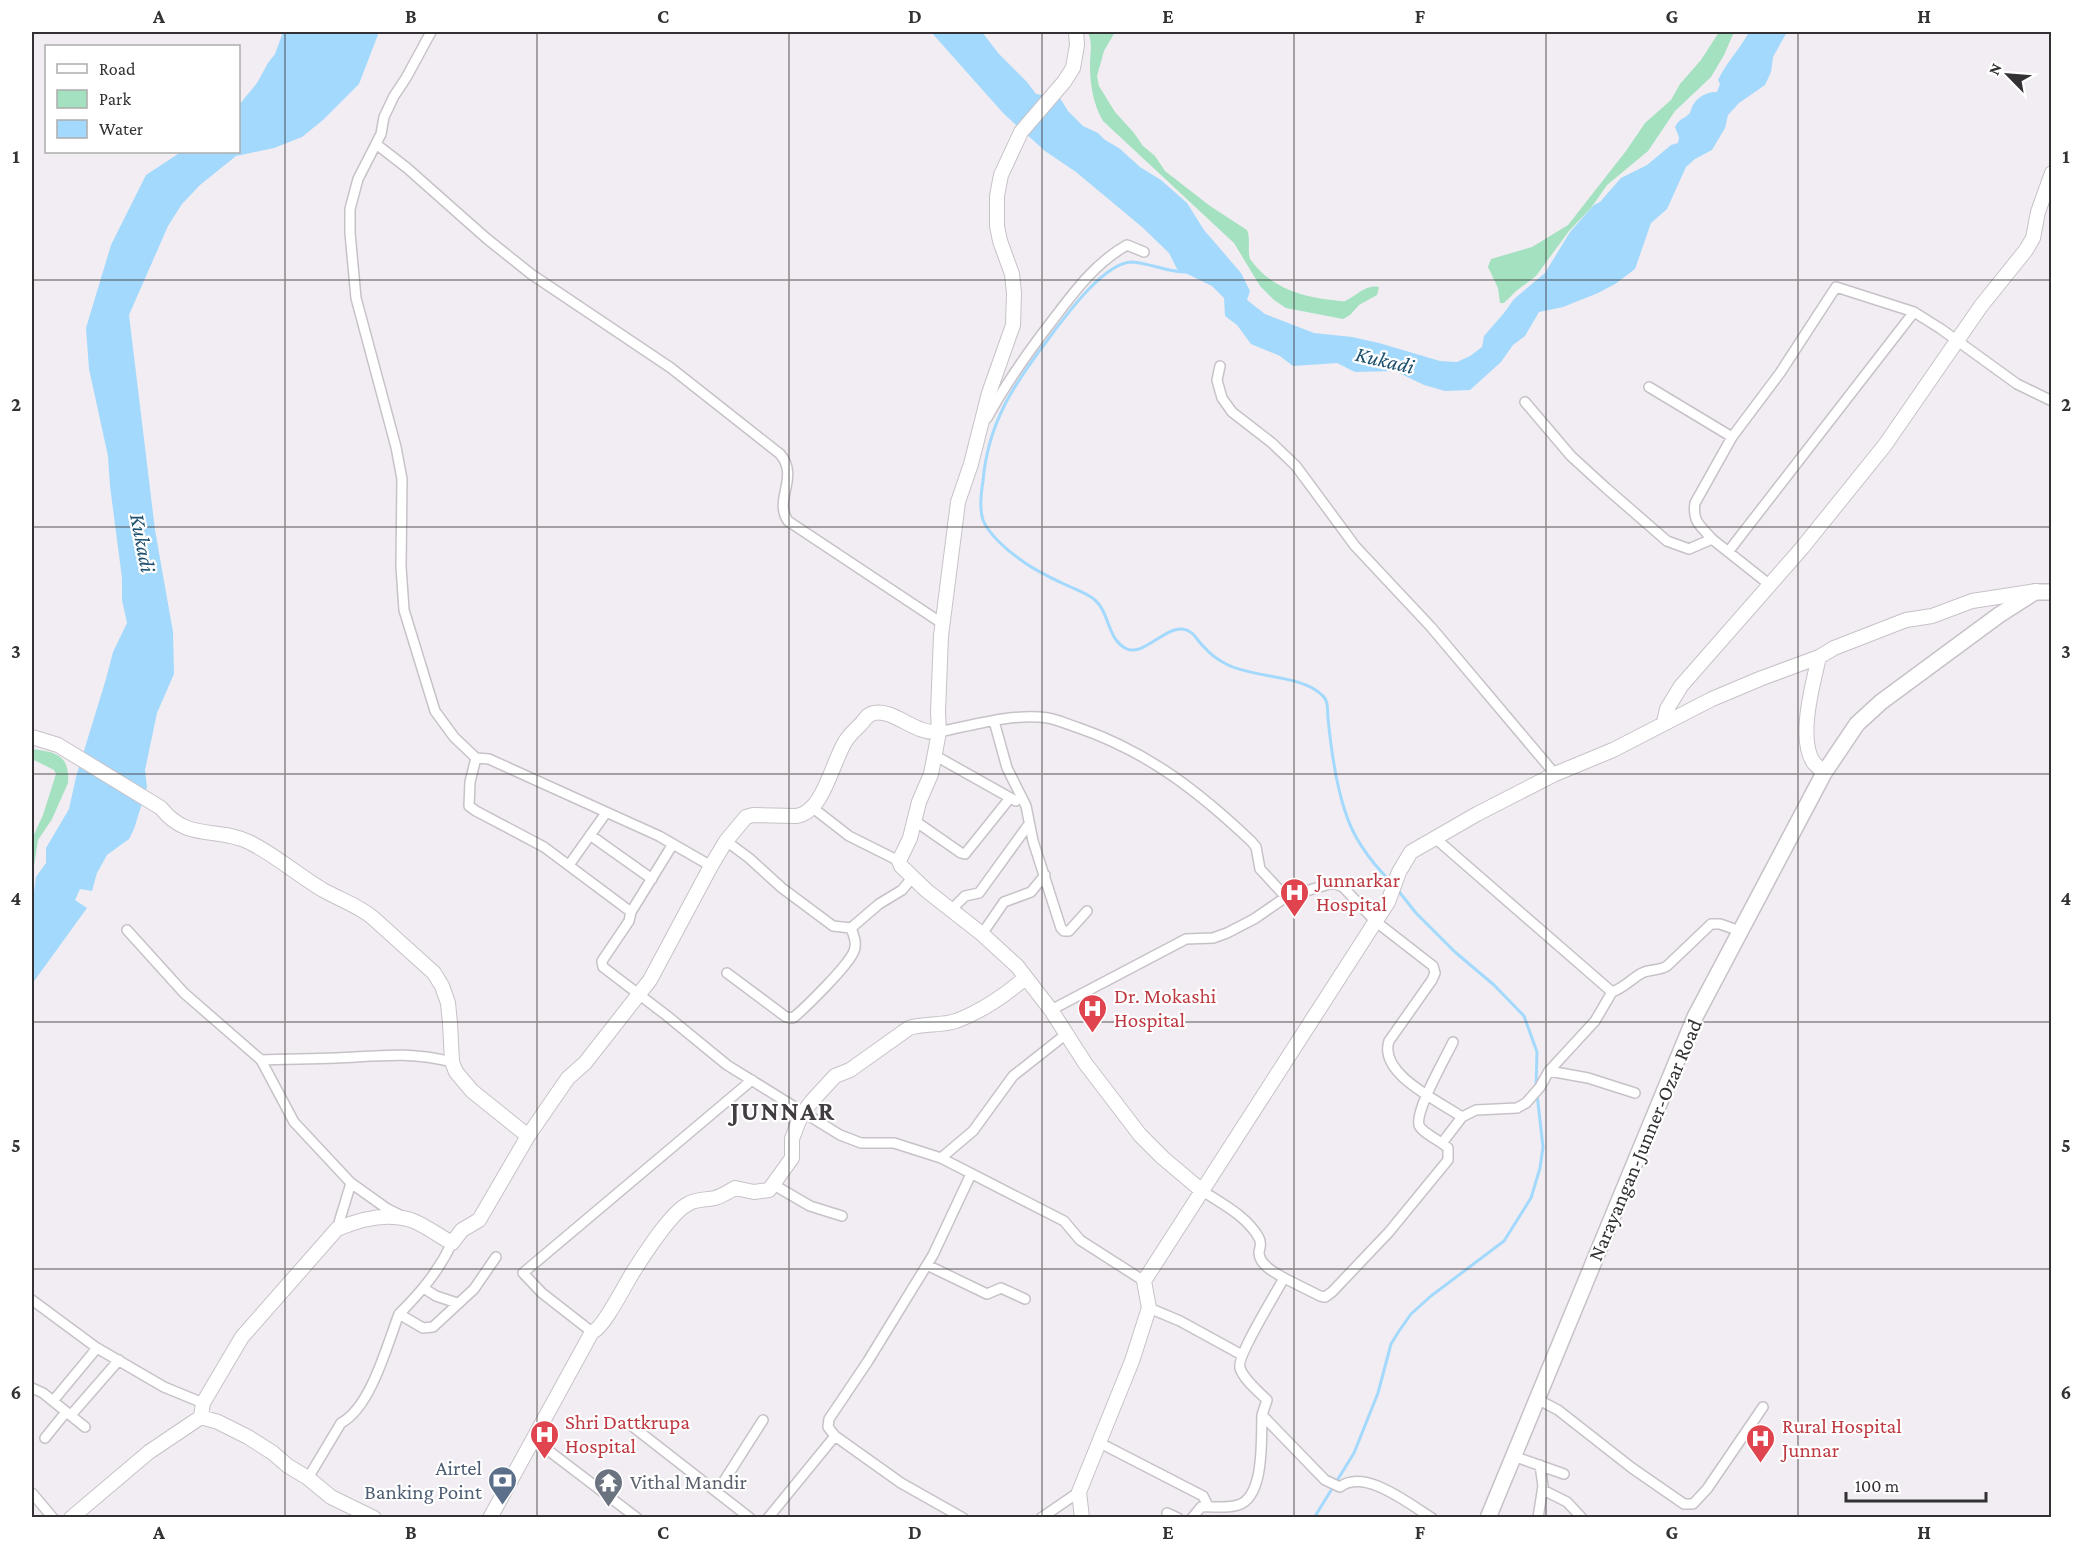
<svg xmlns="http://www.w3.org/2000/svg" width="2083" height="1549" font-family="'Crimson Pro',serif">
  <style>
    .green { fill: #a3e1c0 }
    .water { fill: #a3d9fc }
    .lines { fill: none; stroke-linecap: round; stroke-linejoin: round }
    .stream { stroke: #a3d9fc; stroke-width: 3 }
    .street-casing { stroke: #c7c2c8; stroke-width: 12 }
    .secondary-casing { stroke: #c7c2c8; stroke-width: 16 }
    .primary-casing { stroke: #c7c2c8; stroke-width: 18 }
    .street { stroke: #fff; stroke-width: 9 }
    .secondary { stroke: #fff; stroke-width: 14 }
    .primary { stroke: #fff; stroke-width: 15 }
    .grid { fill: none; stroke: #333133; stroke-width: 1.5; stroke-opacity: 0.55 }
    .labels { text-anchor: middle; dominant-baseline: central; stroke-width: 4.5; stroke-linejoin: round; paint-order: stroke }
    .health-label { font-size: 21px; fill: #be3a42; stroke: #fff; text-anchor: start }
    .street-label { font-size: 21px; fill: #333133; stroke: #fff }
    .service-label { font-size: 21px; fill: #4e5e75; stroke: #fff; text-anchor: end }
    .worship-label { font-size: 21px; fill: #5b616d; stroke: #fff; text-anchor: start }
    .water-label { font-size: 22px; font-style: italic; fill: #1b4f6d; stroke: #fff }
    .district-label { font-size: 27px; font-weight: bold; letter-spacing: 1.5px; fill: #413d41; stroke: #fff }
    .neatline { fill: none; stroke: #333133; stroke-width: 2 }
    .grid-label { font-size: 20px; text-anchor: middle; font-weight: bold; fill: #333133 }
  </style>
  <rect width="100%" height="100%" fill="#f1edf2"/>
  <path class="green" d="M1088,32H1115L1104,51L1097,76L1099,86L1115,112L1134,133L1143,146L1155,156L1165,171L1210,206L1247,230C1251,239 1247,249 1250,259C1269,286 1299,297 1332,300C1337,300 1341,302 1345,301C1357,296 1365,284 1379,287L1377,295L1359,305L1350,315L1343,319L1286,308L1274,300L1260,286L1234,243L1103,121C1093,104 1090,84 1090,65C1090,52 1093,44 1088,32Z
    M1719,32H1734L1724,55L1711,77L1675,111L1648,151L1607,185L1591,208L1569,231L1536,276L1516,291L1504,303H1500L1498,288L1488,267L1491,259L1532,247L1568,225L1626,151L1645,123L1671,100L1680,84L1701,60Z
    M32,749C55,752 70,754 68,783L52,819L38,840L32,879V839L43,815L56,774L54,770L32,759Z"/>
  <path class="water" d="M283,32H379L359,84L323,120L302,137L274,148L236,156L200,185L182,204L168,226L129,315L155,530L173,632L174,674L157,713L145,770L147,787L134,829L129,839L107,855L97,873L92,891L80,889L75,900L87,908L32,984V907L36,877L46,863V848L69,809L76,777L106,679L113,652L127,623L122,600V578L110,486L108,456L89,369L86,328L111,245L146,175L181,152H238L239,105L257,83L268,63L275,54Z
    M931,32H982L999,54L1027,82L1036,94L1060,98L1068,111L1083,126L1098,133L1105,140L1119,148L1140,167L1161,180L1187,203L1204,230L1241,273L1250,291L1247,300L1265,314L1314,333L1352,337L1379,343L1440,361L1457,362L1470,356L1482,347L1484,336L1504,313L1514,299L1545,273L1570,232L1594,205L1600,202L1621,178L1647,165L1671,145L1678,143L1679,137L1675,127C1681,117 1683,120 1689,114C1690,114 1692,106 1693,105C1697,97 1708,91 1717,92L1720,84L1718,80C1726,63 1740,49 1749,32H1787L1773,57L1771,72L1765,85L1739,103L1728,115L1725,128L1712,150L1695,159L1686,167L1667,209L1651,223L1635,269L1615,284L1598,293L1563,307L1539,312L1525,336L1513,345L1501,362L1470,390L1445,391L1424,385L1395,371L1355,372L1337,363L1293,366L1280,356L1251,344L1237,325L1225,316L1224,298L1212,286L1177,269L1169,253L1142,227L1076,172L1045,151L1004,114Z"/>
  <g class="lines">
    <path class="stream" d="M1186,272C1166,272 1150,263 1132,262C1103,262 1062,321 1046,342C1012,387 988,424 983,481C981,493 979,508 983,520C989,535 1008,551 1021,560C1034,570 1049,577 1064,584C1074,589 1087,593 1095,600C1110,613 1107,640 1127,649C1143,656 1164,628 1182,629C1194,630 1196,640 1204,647C1210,654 1220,661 1228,665C1255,678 1302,675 1322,695C1329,701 1327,709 1328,718C1331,749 1335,781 1345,811C1353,838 1371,862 1391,882
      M1397,889L1416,913L1455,952L1494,985L1524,1016L1537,1052L1536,1088
      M1314,1518L1354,1453L1378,1393L1391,1344L1399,1331L1411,1314L1431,1296L1504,1241L1531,1198L1540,1168L1543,1147L1537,1094"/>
    <defs>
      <path id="street" d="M431,32L406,78L394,96L384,117L381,134L358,179L350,209V233L356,298L396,447L402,479L401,567L404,610L435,711L454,737L476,758L470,782L469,806L476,811L544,847L631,912L629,921L602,961L603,967L666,1015L727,1065L840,1135L861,1143H894L941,1158L1064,1221L1080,1240L1144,1281
        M376,144L407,168L486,238L531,274L671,368L780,454C800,477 773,500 788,521L943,624
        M1220,366L1217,380L1222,398L1232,412L1272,443L1296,466L1355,546L1431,627L1555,774
        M1649,387L1732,437
        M1525,402L1571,456L1606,488L1667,541L1689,549L1712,539L1770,585
        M987,418C1006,383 1028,352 1052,321C1074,292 1095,263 1127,245L1144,252
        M1712,539C1701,526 1692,522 1695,503L1732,437L1780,373L1836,287L1914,312L1941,329L2017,384L2052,401
        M1728,552L1914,312
        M994,721L1007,768L1026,806L1033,841L1061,928L1064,931H1069L1087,911
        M939,732C974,725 1012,713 1048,718C1059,720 1069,725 1079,728C1148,752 1198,791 1251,841L1256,847L1260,869L1286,897
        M934,755L1016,801
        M476,758L489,759L659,836L711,866
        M813,808L849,836L899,861
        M915,821L961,853L965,854L1010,798
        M590,835L652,879
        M1435,838L1612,992C1624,988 1631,979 1642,973C1650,969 1659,971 1667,966L1711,924H1720L1740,931
        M726,841L749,858L782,888L833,926L851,928L879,904L902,890L912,878
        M569,865L606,813
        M951,910L965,896L979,893L1029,824
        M631,912L673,844
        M127,930L184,993L261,1060
        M982,934L1004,902L1031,892L1045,875
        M727,973L786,1017L793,1018C805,1008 849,965 854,951C857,943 854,936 851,928
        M1051,1010L1186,939L1213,938L1227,933L1254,919L1286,897L1333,883L1343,887L1375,921L1433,966L1435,973L1432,980L1389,1041C1378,1074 1439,1101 1462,1117L1442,1143
        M1549,1071L1588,1078L1635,1093
        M1462,1117L1476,1110L1517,1108L1526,1103L1540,1087L1549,1071L1595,1021L1612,992
        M941,1158L973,1131L1013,1076L1065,1035
        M351,1183L386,1208L400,1215
        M774,1185L810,1206L842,1216
        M1201,1190C1221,1203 1247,1216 1259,1238C1262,1243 1260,1247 1259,1252C1259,1265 1274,1272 1284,1278C1276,1293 1236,1357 1240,1368C1244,1380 1258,1391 1267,1400L1262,1415L1325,1480L1340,1487C1365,1468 1409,1504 1432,1518
        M337,1229L351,1183L294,1122L261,1060C286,1059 311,1059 336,1058C379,1056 409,1051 452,1062
        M452,1243C438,1272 421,1292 399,1314L423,1328L433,1327L474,1289L496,1257
        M927,1265L987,1294L1001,1288L1025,1299
        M1284,1278L1320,1296L1325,1297L1332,1292L1389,1232L1448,1160V1148C1442,1142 1421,1132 1419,1125C1415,1110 1446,1057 1453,1042
        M425,1289L436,1296L457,1303
        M32,1300L97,1348L164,1387L203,1403
        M1149,1308L1180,1321L1242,1355
        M592,1332L542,1293L523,1273L752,1080
        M32,1388L43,1393L85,1427
        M1537,1399L1558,1410L1632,1468L1684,1504H1693L1707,1489L1763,1407
        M53,1401L97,1348
        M71,1415L119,1360
        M632,1426L750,1518
        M45,1438L66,1412
        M532,1438L637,1518
        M1100,1443L1203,1496L1208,1506
        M1513,1456L1564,1474
        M308,1478L341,1423C371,1407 387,1345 399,1314
        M1543,1490L1567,1502L1582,1518
        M717,1492L763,1420
        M32,1493L53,1518
        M1167,1513L1178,1518
        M768,1518L835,1436
        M963,1518L901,1483L835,1436L828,1427L829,1419L868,1361L933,1255L971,1174
        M1041,1518L1079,1492
        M1192,1518L1201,1507C1212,1506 1227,1509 1238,1505C1265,1497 1261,1438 1262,1415
        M1538,1518L1543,1486L1540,1465"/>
      <path id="secondary" d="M1076,32L1077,45L1073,68L1064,82L1021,132L1001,175L997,196V226L1000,241L1012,274L1014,293L1013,325L989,393L971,464L958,502L941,636L938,712L939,732L931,774L919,802L910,838L899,861L901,866L927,891L982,934L1017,966L1051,1010L1085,1063L1140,1135L1163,1158L1201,1190
        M1664,722L1667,709L1681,686L1802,548L1885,445L1981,306L2026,250L2033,238L2038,212L2052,173
        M32,737L58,745L161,808C188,842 215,826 249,842C275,855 298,875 323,890C339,899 357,905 372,917L434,973L442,986L448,1003L450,1023L452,1062L456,1072L472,1091L528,1136
        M1824,773C1821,770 1817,766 1814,763C1797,740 1813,683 1819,657L1834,648L1906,620L1932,616L1972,601L2036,591
        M201,1417L203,1403L242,1337L337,1229C360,1219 386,1212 411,1220C425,1225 439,1236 452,1243L462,1230L479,1220L528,1136L568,1078L585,1063L650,980L711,866L726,841L746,817L753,815L796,816C823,813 832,763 845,742C849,735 855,730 860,725C865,720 867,714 874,713C895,709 915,735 939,732
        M71,1518L149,1452L201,1417L218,1422L248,1437L273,1453L288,1466L308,1478L331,1497L374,1518
        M490,1518L592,1332C603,1329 625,1285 633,1272C644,1255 671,1212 688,1204C695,1199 706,1200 715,1198C722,1196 728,1192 735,1188L754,1192L769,1190L792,1158V1139L798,1123L803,1113L812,1101L835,1076L850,1070L909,1028C924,1023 941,1026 956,1021C980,1012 1006,995 1025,978
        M1082,1518L1079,1492L1132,1361L1149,1308L1144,1281L1388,902L1399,872L1411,852L1477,814L1555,774L1613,750L1712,699L1762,678L1819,657"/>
      <path id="primary" d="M1488,1518L1695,1017L1824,773L1857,724L1881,702L1999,615L2035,592H2052"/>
    </defs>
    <use href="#street" class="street-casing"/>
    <use href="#secondary" class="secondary-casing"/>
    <use href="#primary" class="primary-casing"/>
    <use href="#street" class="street"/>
    <use href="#secondary" class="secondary"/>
    <use href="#primary" class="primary"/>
  </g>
  <path class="grid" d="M285,32V1518M537,32V1518M789,32V1518M1042,32V1518M1294,32V1518M1546,32V1518M1798,32V1518M32,280H2052M32,527H2052M32,774H2052M32,1022H2052M32,1269H2052"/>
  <defs>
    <symbol id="hospital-pin" viewBox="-11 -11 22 30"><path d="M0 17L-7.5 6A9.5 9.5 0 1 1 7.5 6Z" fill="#e0444e" stroke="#fff"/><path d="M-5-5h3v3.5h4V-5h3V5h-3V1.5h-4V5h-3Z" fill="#fff"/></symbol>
    <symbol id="bank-pin" viewBox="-11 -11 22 30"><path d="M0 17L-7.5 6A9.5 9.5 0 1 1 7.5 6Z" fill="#5c6f8a" stroke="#fff"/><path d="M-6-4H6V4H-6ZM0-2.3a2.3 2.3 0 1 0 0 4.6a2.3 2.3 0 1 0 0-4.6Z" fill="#fff"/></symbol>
    <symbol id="temple-pin" viewBox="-11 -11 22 30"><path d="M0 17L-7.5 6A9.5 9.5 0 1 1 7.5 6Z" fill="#6b7280" stroke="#fff"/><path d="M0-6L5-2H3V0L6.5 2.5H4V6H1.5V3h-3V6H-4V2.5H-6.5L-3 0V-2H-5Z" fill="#fff"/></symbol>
  </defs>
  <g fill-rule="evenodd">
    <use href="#hospital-pin" x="1278" y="876" width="33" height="45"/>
    <use href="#hospital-pin" x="1076" y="992" width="33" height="45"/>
    <use href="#hospital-pin" x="528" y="1418" width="33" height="45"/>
    <use href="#hospital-pin" x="1744" y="1422" width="33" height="45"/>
    <use href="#bank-pin" x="486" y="1464" width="33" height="45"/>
    <use href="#temple-pin" x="592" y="1466" width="33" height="45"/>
  </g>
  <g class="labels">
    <g class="health-label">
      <text x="1316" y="880">Junnarkar<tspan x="1316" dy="24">Hospital</tspan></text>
      <text x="1114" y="996">Dr. Mokashi<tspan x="1114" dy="24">Hospital</tspan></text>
      <text x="565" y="1422">Shri Dattkrupa<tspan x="565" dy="24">Hospital</tspan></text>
      <text x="1782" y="1426">Rural Hospital<tspan x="1782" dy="24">Junnar</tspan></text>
    </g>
    <g class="street-label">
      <text transform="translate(1645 1140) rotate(-67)">Narayangan-Junner-Ozar Road</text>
    </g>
    <g class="service-label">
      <text x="482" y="1468">Airtel<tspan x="482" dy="24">Banking Point</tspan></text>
    </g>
    <g class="worship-label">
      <text x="630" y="1482">Vithal Mandir</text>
    </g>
    <g class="water-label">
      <text transform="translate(1385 360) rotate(13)">Kukadi</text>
      <text transform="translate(143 543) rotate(79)">Kukadi</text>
    </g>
    <g class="district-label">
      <text x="783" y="1111">JUNNAR</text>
    </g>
  </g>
  <rect width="2083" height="1549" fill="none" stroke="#ffffff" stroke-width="66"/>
  <rect x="45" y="45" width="195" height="108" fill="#ffffff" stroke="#adadad" stroke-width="1.5"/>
  <rect x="57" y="64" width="30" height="9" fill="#ffffff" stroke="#adadad" stroke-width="1.5"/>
  <text x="99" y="75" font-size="18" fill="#333133">Road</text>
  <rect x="57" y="90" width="30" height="18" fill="#a3e1c0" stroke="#adadad" stroke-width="1.5"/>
  <text x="99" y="105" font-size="18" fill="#333133">Park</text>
  <rect x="57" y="120" width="30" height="18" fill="#a3d9fc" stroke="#adadad" stroke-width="1.5"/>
  <text x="99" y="135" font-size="18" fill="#333133">Water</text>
  <g transform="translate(2008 75) rotate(295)" stroke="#ffffff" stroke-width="4.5" paint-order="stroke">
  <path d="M0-4.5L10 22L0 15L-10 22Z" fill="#333133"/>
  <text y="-9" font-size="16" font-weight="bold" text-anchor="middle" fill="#333133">N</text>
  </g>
  <path d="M1846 1492v9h140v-9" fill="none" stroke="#333133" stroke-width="3"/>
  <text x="1855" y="1492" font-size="18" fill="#333133" stroke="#ffffff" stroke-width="4.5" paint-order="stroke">100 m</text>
  <rect x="33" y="33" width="2017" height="1483" class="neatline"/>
  <g class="grid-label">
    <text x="159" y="23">A</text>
    <text x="411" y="23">B</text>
    <text x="663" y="23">C</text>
    <text x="915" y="23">D</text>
    <text x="1168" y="23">E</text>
    <text x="1420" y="23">F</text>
    <text x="1672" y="23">G</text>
    <text x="1924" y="23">H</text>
    <text x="16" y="163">1</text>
    <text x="2066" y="163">1</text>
    <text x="16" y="411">2</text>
    <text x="2066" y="411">2</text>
    <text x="16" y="658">3</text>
    <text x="2066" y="658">3</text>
    <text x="16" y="905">4</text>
    <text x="2066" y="905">4</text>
    <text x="16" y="1152">5</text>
    <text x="2066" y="1152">5</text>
    <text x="16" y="1399">6</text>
    <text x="2066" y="1399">6</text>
    <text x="159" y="1539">A</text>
    <text x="411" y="1539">B</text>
    <text x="663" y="1539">C</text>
    <text x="915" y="1539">D</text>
    <text x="1168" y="1539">E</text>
    <text x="1420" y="1539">F</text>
    <text x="1672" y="1539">G</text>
    <text x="1924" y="1539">H</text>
  </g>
</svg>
